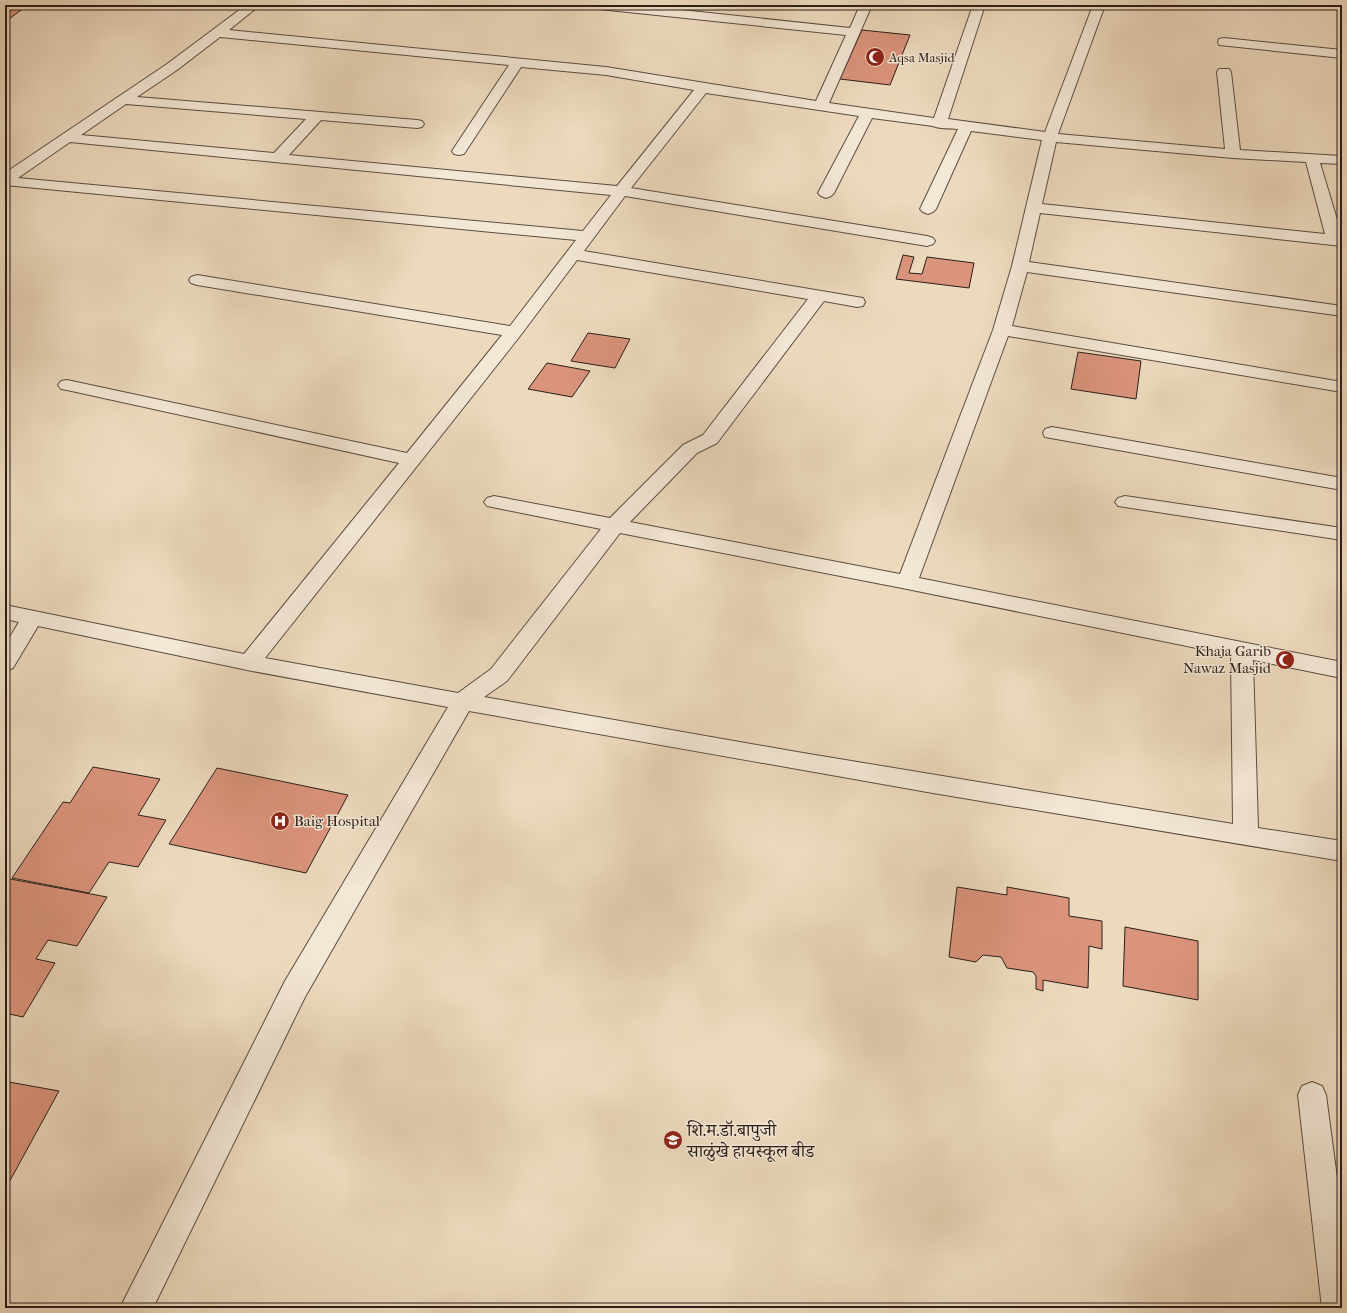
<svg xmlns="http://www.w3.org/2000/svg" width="1347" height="1313" font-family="'IM FELL French Canon','Noto Serif Devanagari',serif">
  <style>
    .building { fill: #db947c; stroke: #2a1e19 }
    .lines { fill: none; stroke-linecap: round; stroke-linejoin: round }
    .minor-casing { stroke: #5b4d42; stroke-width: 2 }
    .minor { fill: #f3e7d5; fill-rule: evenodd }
    .labels { text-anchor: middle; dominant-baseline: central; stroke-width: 3; stroke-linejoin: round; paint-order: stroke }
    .far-poi-label { font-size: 13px; fill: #2a1e19; stroke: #f3e7d5; text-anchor: start }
    .poi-label { font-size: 15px; fill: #2a1e19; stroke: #f3e7d5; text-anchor: end }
    .near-poi-label { font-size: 18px; fill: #2a1e19; stroke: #f3e7d5; text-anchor: start }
  </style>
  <rect width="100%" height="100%" fill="#eddabe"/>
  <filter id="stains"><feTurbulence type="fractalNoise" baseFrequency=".005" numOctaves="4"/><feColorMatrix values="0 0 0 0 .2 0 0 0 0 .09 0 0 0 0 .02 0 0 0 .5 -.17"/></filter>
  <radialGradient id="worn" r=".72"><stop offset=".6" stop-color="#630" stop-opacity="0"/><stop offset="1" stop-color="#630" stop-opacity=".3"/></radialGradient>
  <path class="building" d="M5,5H28L9,19H5Z
    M862,30L910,35L890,85L840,79Z
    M903,255L914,257L909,273L922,274L927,257L974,263L969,288L896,279Z
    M588,333L630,339L615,368L571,361Z
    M1078,352L1141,361L1136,399L1071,389Z
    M547,363L590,371L572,397L528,389Z
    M93,767L160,779L138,815L166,820L138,867L109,862L89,893L12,878L63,802L70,803Z
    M217,768L348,795L306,873L169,844Z
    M5,878L107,897L77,946L48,940L36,959L55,963L23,1017L5,1013Z
    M957,887L1007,895V887L1069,898V916L1102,921V949L1089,946L1088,988L1043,980V991L1036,989V976L1033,972L1007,968L1001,957L983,955L976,962L949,957Z
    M1125,927L1198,941V1000L1123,986Z
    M9,1082L59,1091L7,1186H5V1089Z"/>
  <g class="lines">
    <defs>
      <path id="minor" d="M246,5H260L229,30L606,67L816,101L846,35L599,9L595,8L593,5H634L850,28L860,5H872L829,103L934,118L973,5H985L948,119L1045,132L1093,5H1105L1058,134L1225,149L1217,72L1219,69H1229L1231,72L1240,150L1342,156V164L1320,163L1342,236V246L1040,213L1029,262L1342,306V316L1027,272L1012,326L1342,382V392L1008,336L919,578L1342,662V678L1253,660L1258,828L1342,841V861L933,793L469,711L305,997L153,1308H120L285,981L448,707L252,671L38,626L13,668L5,671V645L19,622L5,619V605L244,654L399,463L67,390L61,389L58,385L61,381L67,380L407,453L502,335L197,285L191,283L189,280L191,277L197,275L510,326L576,240L5,185V173L167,64ZM220,37L509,65L452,151L454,154L459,155L464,154L521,67L606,75L694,90L617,186L289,155L321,120L417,128L422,127L424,124L422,121L417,120L137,97L177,70ZM706,93L859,116L818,193L821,196L826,198L831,196L834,193L872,118L933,126C939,129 950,128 958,129L920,209L923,212L928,214L933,212L936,209L971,131L1042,140L1012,266L993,330L900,574L630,522L697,453L717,443L824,301L857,307L863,306L865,302L863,298L857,297L584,251L625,196L927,246L933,244L935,241L933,238L927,236L631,188ZM126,104L306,119L274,153L81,135ZM70,142L611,195L583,231L18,178ZM1056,142L1233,158L1306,162L1325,234L1042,204ZM577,260L808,299L703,435L683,445L610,518L494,496L487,498L484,502L487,506L601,529L491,669L458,693L265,658L520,336ZM620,533L907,589L1231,655L1233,824L797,752L484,697L507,681Z
        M1224,38L1342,50V58L1219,45L1218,42L1219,39Z
        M1052,427L1342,478V490L1045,437L1043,433L1045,429Z
        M1125,496L1342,528V540L1118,506L1115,502L1118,498Z
        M1312,1082L1322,1086L1326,1095L1342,1216V1308H1322L1298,1095L1302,1086Z"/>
    </defs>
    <use href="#minor" class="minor-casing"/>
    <use href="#minor" class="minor"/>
  </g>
  <defs>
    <symbol id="mosque-disc" viewBox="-11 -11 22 22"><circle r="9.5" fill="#8f2418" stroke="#f3e7d5"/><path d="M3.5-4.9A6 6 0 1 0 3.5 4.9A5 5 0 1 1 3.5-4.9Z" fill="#fff"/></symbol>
    <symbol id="hospital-disc" viewBox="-11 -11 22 22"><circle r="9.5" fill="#8f2418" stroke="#f3e7d5"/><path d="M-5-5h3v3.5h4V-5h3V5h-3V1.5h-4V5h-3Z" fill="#fff"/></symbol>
    <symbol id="university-disc" viewBox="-11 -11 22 22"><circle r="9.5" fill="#8f2418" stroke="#f3e7d5"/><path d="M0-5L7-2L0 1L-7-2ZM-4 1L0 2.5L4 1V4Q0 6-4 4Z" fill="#fff"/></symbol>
  </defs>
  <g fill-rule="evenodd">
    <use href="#mosque-disc" x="864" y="46" width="22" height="22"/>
    <use href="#mosque-disc" x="1274" y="649" width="22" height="22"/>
    <use href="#hospital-disc" x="269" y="810" width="22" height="22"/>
    <use href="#university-disc" x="662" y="1129" width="22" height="22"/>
  </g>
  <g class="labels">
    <g class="far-poi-label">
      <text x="889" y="57">Aqsa Masjid</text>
    </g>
    <g class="poi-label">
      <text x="1271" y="651">Khaja Garib<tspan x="1271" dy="17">Nawaz Masjid</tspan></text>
      <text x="294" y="821" text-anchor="start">Baig Hospital</text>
    </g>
    <g class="near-poi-label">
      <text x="687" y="1130">शि.म.डॉ.बापुजी<tspan x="687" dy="21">साळुंखे हायस्कूल बीड</tspan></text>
    </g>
  </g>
  <rect width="1347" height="1313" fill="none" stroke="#eddabe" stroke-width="20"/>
  <rect x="6" y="6" width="1335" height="1301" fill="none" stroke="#2a1e19" stroke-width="2"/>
  <rect x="10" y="10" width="1327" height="1293" fill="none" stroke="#2a1e19"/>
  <rect width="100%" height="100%" filter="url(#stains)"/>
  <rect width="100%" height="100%" fill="url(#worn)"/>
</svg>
